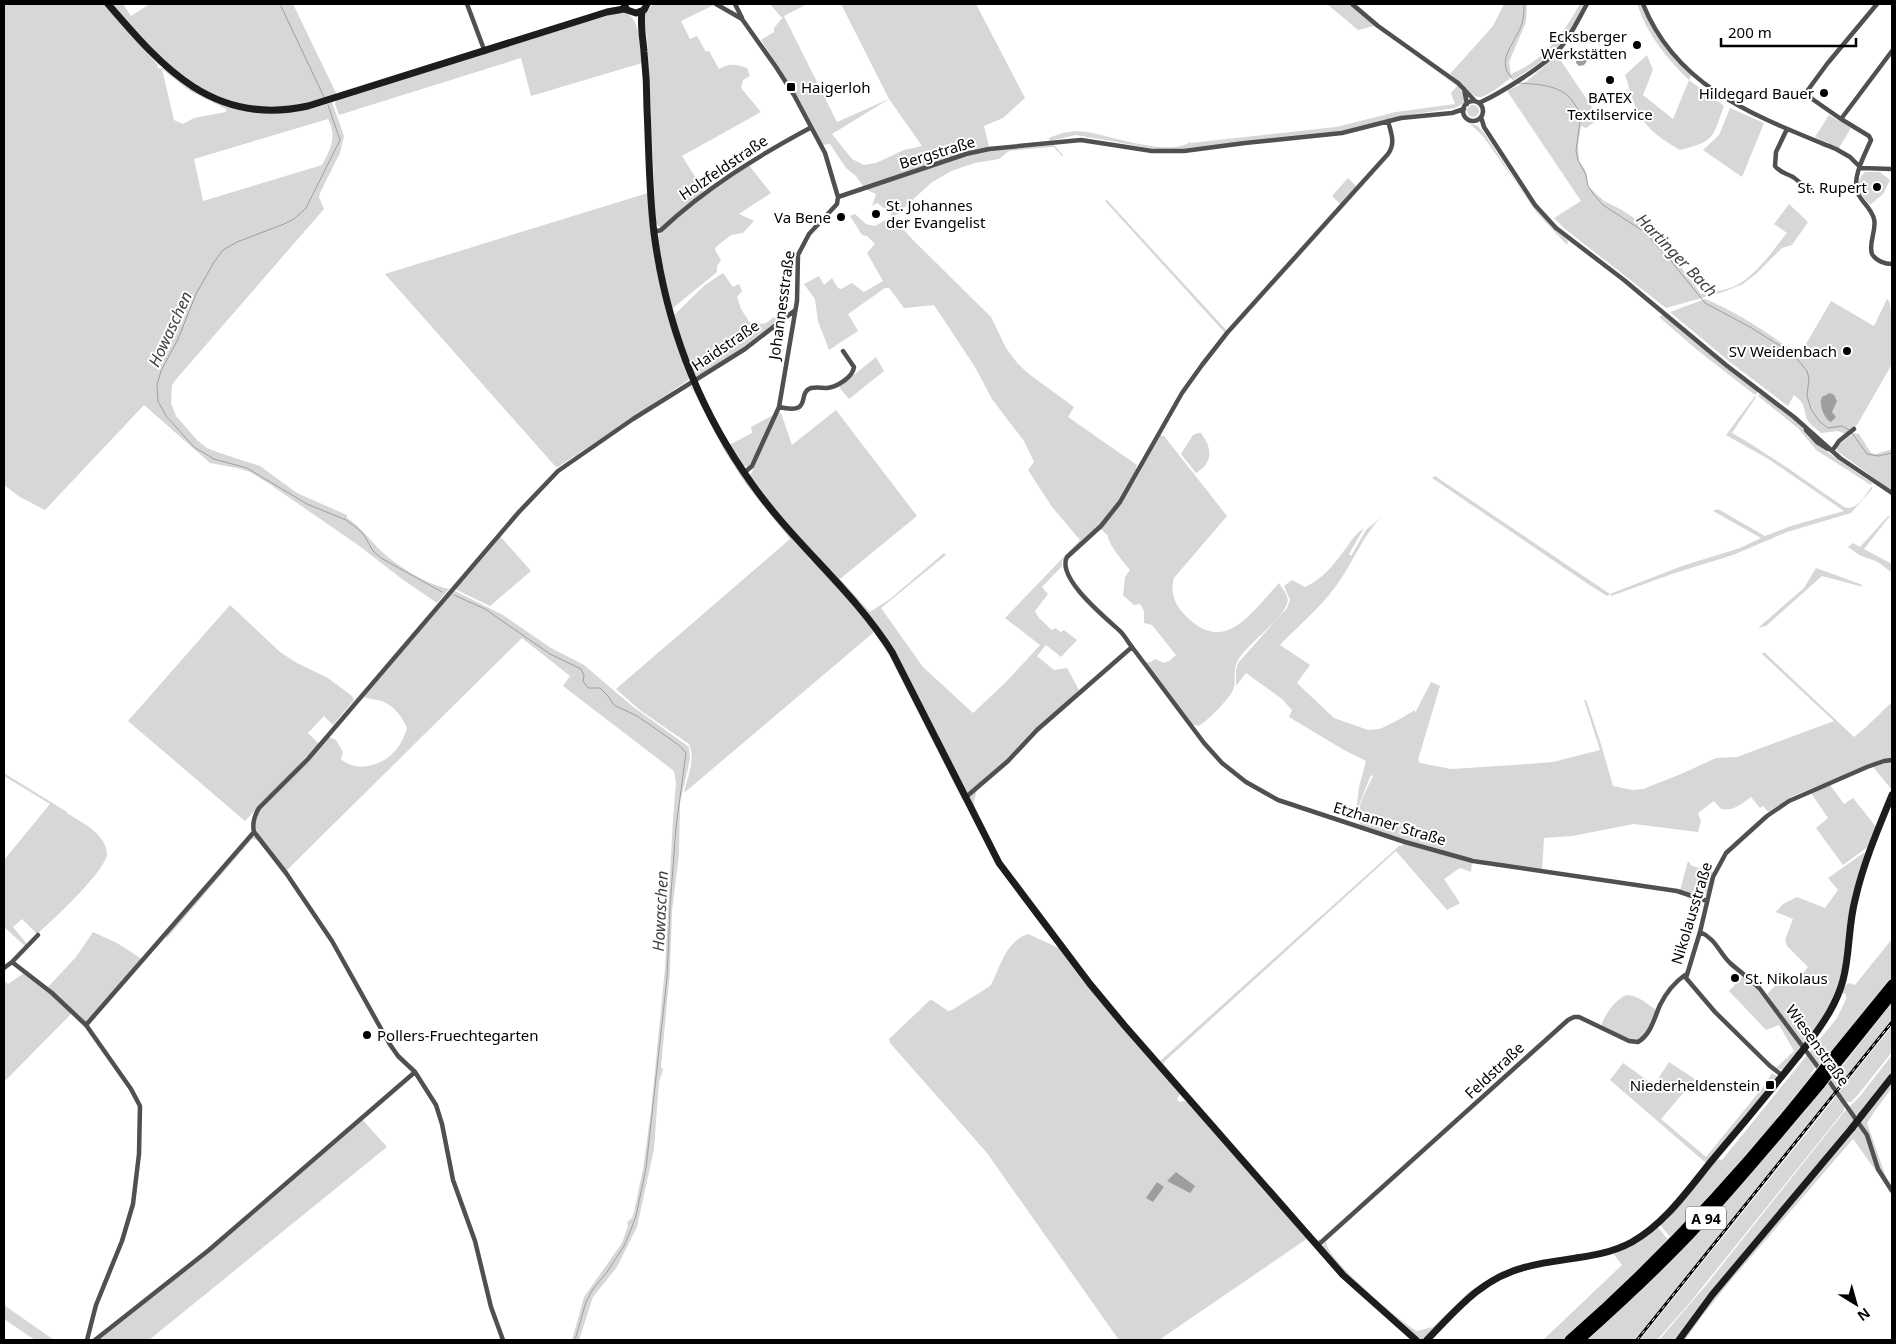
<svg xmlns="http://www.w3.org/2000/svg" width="1896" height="1344" font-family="'Noto Sans',sans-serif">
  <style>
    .green { fill: #d7d7d7; fill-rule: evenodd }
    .water { fill: #9e9e9e }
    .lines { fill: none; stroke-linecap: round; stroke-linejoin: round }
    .stream { stroke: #9e9e9e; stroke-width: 1 }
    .highway-casing { stroke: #dbdbdb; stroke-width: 11 }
    .street { stroke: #505050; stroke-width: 4.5 }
    .secondary { stroke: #1d1d1d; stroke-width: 7 }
    .highway { stroke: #000; stroke-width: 9 }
    .rail-casing { stroke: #000; stroke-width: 3 }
    .rail { stroke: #fff; stroke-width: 1; stroke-dasharray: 4; stroke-linecap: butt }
    .highway-bridge-casing { stroke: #dbdbdb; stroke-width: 11; stroke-linecap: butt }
    .secondary-bridge { stroke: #1d1d1d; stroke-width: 7 }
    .highway-bridge { stroke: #000; stroke-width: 9 }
    .poi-dot { fill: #000; stroke: #fff; stroke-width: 2 }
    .labels { text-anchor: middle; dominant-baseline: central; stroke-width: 4; stroke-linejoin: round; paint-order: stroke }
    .shield { fill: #fff; stroke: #4c4c4c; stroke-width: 1 }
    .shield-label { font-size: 14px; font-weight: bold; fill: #000 }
    .poi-label { font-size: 15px; fill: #000; stroke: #fff; text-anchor: end }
    .street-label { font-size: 15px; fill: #000; stroke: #fff }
    .water-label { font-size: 16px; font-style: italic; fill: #3f3f3f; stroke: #fff }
  </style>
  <rect width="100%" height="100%" fill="#fff"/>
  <path class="green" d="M4,4H104L158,65L157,67L160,69L164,67L176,78L250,111L332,102L344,136L340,153L320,193L319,197L324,209L178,377L172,385L171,403L176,416L198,441L207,448L220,453L260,466L297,493L347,515V518C361,527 369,539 381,551C397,566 428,585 449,589L437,603L402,579L358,545L268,483L250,472L237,468L210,463L144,405L45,510L20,497L4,485ZM162,69L190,91L226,109V112L194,118L183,124L174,120ZM328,119C337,136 331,149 322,165L203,201L194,159Z
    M112,4H123L131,16L150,4H293L337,95C326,98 315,102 303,105C211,122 166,65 112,4Z
    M654,4L714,5L681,21L690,39L697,36L706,52L709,51L719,69C730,63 736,64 747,68L750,76L743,80L741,88L761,112L682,156L704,191L662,227H659L656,223L647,37C645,22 639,14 654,4Z
    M770,4H807L784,16L837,122L889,99L841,4H976L1025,98L1003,118L984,126L989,147L995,150L1054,145L1063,155L1062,156L1054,147H1051L1009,151L999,159L975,163L951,171L931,183L893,218L913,240L991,317L1006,348L1018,364L1029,374L1074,407L1068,417L1137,465L1136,468L1138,470L1126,490L1099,526L1068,554L1062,561V566L1042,587L1048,594L1035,611L1039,618L1052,630L1055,628L1061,632L1064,630L1077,640L1061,657L1046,645L1037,656L1054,670L1067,668L1079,690L977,789L974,802L976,814L962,799L890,657L874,632L684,793C687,778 696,758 689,744L641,711L616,689L790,539L745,483L724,450L693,390L689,386L693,387L714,427L778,515L750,476L778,413H781L792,445L836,410L917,516L840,579L870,612L890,599L944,553L946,555L881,608L923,667L973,713L1007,681L1040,645L1005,618L1080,540L1052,507L1028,470L1034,462L1024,441L992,399L975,367L934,305L904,308L889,288H885L848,314L858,331L829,350L818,321L815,299L804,284L819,276L824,285L832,278L838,288L841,289L852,283L864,292L883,281L867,253L875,244L867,236L862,235L850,216L855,214L866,224L875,226L891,217V213L877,203L872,206L876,194L865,189L856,176L846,168L830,144L822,145L792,90L761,40L774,32V28L783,17H781ZM889,99L922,146L904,150L876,163L864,165L852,159L832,134Z
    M1327,4H1350L1393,40L1457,85L1464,95V103L1455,108L1402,116L1342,131L1185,149H1156L1076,135L1050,141L1049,138C1061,133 1073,130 1087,132C1112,136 1168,157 1190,142L1191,143L1336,127L1396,112L1455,104L1451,93L1457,86L1374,26L1358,30Z
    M1504,4H1527L1526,22L1509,62L1511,74C1545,60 1563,34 1580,4H1585L1567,36L1557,49L1535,66L1515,79L1512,77C1506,81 1486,99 1478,97C1470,95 1458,80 1450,74L1493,26Z
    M1637,4H1642L1656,32L1691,76L1689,80L1724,106C1712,139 1715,141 1680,150C1656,136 1641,125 1632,97C1629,90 1628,82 1625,75L1647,55L1653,70L1643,95L1673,119L1689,80C1666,58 1647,34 1637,4Z
    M619,12C641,10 640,48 642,63L531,96L521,58L339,115L335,104L336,100Z
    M1557,55L1596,113V121L1586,128L1581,126L1578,144L1579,161L1586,171L1588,186L1604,201L1622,210L1668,241L1683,270L1701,294C1715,292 1730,290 1742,282C1760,270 1774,249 1787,233L1774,224L1789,204L1808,222L1792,245L1782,248L1757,273L1743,284L1723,292L1666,308L1565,229L1554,218L1581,201L1507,91L1527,81Z
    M1467 111a6 6 0 1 1 12 0a6 6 0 1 1-12 0Z
    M1730,108L1764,123L1742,177L1703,150L1719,135Z
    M1829,115L1851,128L1839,148L1815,137Z
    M1469,123L1478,126L1484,133C1509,170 1532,213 1568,241L1567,245L1538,214L1483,136Z
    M748,164L771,193L739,214L754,221L743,233L731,235L716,247L715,250L721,260L717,266V272L673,308L670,306C667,292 655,244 659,233L693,202Z
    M1865,172H1880L1890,180L1883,194L1870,205C1860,194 1852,184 1865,172Z
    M1348,178L1356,186L1340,204L1332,196Z
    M648,193L669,318L676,344L689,379L687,381L558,467L555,466L385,274Z
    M1107,200L1228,332L1226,334L1105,201Z
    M723,273L733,287L739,284L742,291L737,297L741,309L750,323L757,321L760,324L766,323L774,317L778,322L751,343L701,374L696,376L693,374L673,316L705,285Z
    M1705,299C1739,313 1770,334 1799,356L1831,301L1874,326L1887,299L1889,301L1892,314V364L1857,425L1845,434L1838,431L1821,433C1818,430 1811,426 1808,421C1803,411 1807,404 1794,395L1788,406L1730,362L1670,312Z
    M1663,315L1757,391V393L1755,395L1696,349L1659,317Z
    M876,357L884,371L849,399L839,387Z
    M1760,394L1793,418L1820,447L1872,483L1871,485L1816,450L1799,429L1758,396Z
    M1755,396L1756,397L1732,433C1771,455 1807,482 1844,507C1857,512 1865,495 1872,486V489L1851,513L1787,532L1733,555L1675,573L1611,596L1610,594L1607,596L1588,584L1432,478L1435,476L1610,594L1682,566L1740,548L1761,538L1713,511L1718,509L1765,536L1794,525L1844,511L1770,460L1726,435Z
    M775,414L749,466L743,467L729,445L752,433L751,427Z
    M1198,433H1201C1212,448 1214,462 1196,473L1181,454L1193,435Z
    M1854,433L1859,434L1871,453L1876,454L1892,449V491L1837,451V446Z
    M1160,435L1164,436L1227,516L1174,578C1170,591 1174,603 1184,614C1224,657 1250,614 1279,583C1283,590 1290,596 1287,604C1281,621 1248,643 1238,660C1232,669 1237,680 1233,690C1230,698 1206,723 1198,726L1191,724L1144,662H1151L1155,659L1164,663L1169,661L1176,655L1152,625L1144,623V611L1140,604L1134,605L1123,595L1125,577L1130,570C1124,563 1108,544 1108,536L1100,528L1135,481Z
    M1888,516H1890L1864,549L1892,564V573L1878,562L1859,555L1848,547L1853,543L1860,547Z
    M1381,517C1362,537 1353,563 1336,586C1321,607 1298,626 1280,645L1310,665L1297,683L1334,718L1368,730L1380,729L1400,719L1415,710V713L1431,682L1440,686L1418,760L1420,763L1451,769L1514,765L1553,762L1600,750L1584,700H1586L1600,741L1613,786L1632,790L1643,789L1681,774L1716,758L1737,757L1834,721L1762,654L1764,652L1854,737L1865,728L1892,702V758L1871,764L1793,796L1768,812L1763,806L1760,808L1751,797C1740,805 1734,811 1721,809L1714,801L1698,813L1701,821L1698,832L1634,824L1572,836L1544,838L1542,871L1455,855L1362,827C1352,813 1367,789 1373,776L1372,775L1370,777L1356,813L1359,787L1366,761L1344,750L1289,717L1292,710L1282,699L1246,673L1236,686V670L1238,663L1287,608L1290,600L1284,586L1292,580L1305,587C1320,581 1334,565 1343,552C1350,543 1355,534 1364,528L1349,554L1351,556L1366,530Z
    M500,536L531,571L490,606L455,589Z
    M1816,568L1860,584L1863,587L1822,576L1766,626L1758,628L1804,588Z
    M453,590L503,615L551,648L584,665L632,706L689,747L690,759L680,803L679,854L672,911L670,971L661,1067L663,1070L659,1082L654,1149L637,1227L617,1267L593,1297L579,1340H572L584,1297L622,1243L628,1226L627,1222L632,1218L634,1212L643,1169L651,1111L665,968L673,818L676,783L674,771L563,686L570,676L522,638L286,871L256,832L255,821L260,809L329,737L336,740L343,752L341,759C355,772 377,767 391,755C399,748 404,738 407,728C402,716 392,703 378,700C372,699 368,699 362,696Z
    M230,605L280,652L297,663L328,678L352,696L354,700L333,725L324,716L308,733L319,744L245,821L128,721Z
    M1885,762H1892V790L1873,767Z
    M4,773L67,812V813C81,822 106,834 107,853C108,869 51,922 37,934L22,919L13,927L27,944L25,946L4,927V860L50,804L4,776Z
    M1830,785L1844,804L1853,798L1877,828L1869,846L1843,865L1816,828L1828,818L1811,793Z
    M251,837H255L259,841L254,839H252L167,938L166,936Z
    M1404,844L1472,862L1471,872L1460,868L1444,879L1460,903L1447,910L1396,851L1164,1062V1065L1301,1222L1317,1240H1322L1318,1242L1160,1061L1400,845L1401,846Z
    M1865,852L1867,853L1841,981L1823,1020L1783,1070L1776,1068L1794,1051L1779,1025L1766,1030L1729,991L1744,975L1750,980L1790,1026L1767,994L1777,984L1793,986L1808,967L1787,946L1785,940L1793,919L1776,912L1783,904L1797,897L1825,908L1838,890L1828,878Z
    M1688,861L1692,866L1713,872L1708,892L1704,898L1680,890Z
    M93,932L117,943L142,959L86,1023L48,987L76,957Z
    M1028,934L1059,948L1180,1094L1177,1099L1179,1102L1185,1101L1189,1103L1308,1238L1159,1340H1119L987,1153L890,1043L889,1039L930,1000H932L948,1011L952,1010L987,988L991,985C1000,967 1006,941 1028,934Z
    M1892,939V977L1825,1059L1824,1058L1811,1073L1812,1076L1751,1151L1672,1238L1670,1237L1661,1226V1224L1718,1158L1719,1160H1722L1837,1018L1846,999V995L1844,993L1841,994L1843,987L1849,983L1855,985Z
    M24,973L51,993L72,1013L4,1082V980L8,984Z
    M1626,995C1639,995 1646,1004 1657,1010C1652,1022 1647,1038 1634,1041L1601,1026C1605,1014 1615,1000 1626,995Z
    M1892,1003V1020L1837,1089L1831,1081Z
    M1892,1026V1052L1857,1096L1851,1102H1847L1839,1092Z
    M1892,1055V1088L1874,1112L1867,1123L1888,1183L1886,1185L1853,1139L1732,1279L1703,1315L1685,1340H1659L1707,1284L1844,1112L1860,1096Z
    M1669,1062L1695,1079L1661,1119L1706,1157L1763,1087L1772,1073L1778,1077L1707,1164L1610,1080L1623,1063L1654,1085Z
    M1828,1084L1835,1093L1635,1340H1587L1672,1260L1707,1224Z
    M1837,1095L1845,1105L1843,1112L1688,1305L1657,1340H1640Z
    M362,1119L387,1147L149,1340H97L257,1211Z
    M1658,1227L1669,1241L1563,1340H1543L1622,1265L1613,1253Z
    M1326,1241C1323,1256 1401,1323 1417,1331L1433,1327L1470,1291L1502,1271L1504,1272L1426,1338L1423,1340L1418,1339L1349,1278L1322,1247Z
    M4,1305L54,1340H35L4,1319Z"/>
  <path class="water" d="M1582,52L1587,56L1588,60L1584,65L1579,66L1576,63V58Z
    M1830,393L1834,395L1837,401L1832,412L1836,417L1831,422C1825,420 1818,404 1822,397Z
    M1176,1172L1195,1186L1190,1193L1167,1181Z
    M1157,1182L1164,1187L1153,1202L1146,1198Z"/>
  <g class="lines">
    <path class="stream" d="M280,4L324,97
      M1514,80C1493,62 1515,44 1522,24C1524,17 1524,10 1524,4
      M1517,83C1532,84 1554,84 1567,95C1572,99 1577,108 1581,114L1576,151L1578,160L1586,175L1588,186L1594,195L1603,205L1643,231L1667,256L1705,303L1750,327L1793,354L1807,371L1809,378L1807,396L1811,409L1819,421L1828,428L1842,426L1849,430
      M328,105L340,140L306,208L294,219L284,224L237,242L223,250L214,262L196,294L178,339L161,371L157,385L158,401L166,416L194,447L214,459L247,468L307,504L346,520L357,528L364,535L373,551L381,558L442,592
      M1852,433L1867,454L1878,456L1892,453
      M454,595L485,609L550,654L581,669L584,675L583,681L588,688H600L608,696L614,705L637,716L656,729L680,746L686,753L676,827L670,907L667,978L646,1168L636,1216L630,1232L624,1246L607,1272L593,1289L586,1302L575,1340"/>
    <defs>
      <path id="highway" d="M1826,1065L1892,984
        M1831,1071L1892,995
        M1569,1340C1659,1261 1741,1173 1816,1078
        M1580,1340C1618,1306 1655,1272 1691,1234C1736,1186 1778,1135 1821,1084"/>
    </defs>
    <use href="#highway" class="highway-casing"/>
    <path class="street" d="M467,4L485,52
      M716,4L742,19L776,67L794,95L825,153L838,197L837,204L809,234L798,255L797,301L779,407L752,466L744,473
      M735,4L742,18
      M1352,4L1378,26L1458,83L1475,101
      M1643,4C1677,89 1758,117 1836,149L1850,157L1861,168
      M1877,4L1827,64L1805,94L1841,119L1869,136L1871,140C1865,154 1856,170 1856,185C1856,199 1871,206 1874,219C1877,230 1868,243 1872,254C1876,261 1885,264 1892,264
      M1464,89L1467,104
      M1463 111a10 10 0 1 1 20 0a10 10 0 1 1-20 0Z
      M1479,103C1501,93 1546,65 1561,47C1572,34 1579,18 1587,4
      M1481,117L1484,127L1535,205L1556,228L1624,280L1726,365L1794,417L1840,458L1892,493
      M1841,119L1892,51
      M1787,129L1776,152L1775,166C1780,173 1786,173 1793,177C1799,181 1803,187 1811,190
      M1861,168L1892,169
      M838,197L966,154L989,149L1081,140L1152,151H1184L1245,143L1342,133L1401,118L1452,113L1464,109
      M654,232L661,230C706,188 756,157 810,128
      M779,407C814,415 796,393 811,388C816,387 822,388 827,388C837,387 853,377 854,367L843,351
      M1806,430L1817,442L1828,449
      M1832,451L1839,441L1854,429
      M1132,647L1204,743L1222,763L1246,782L1278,800L1405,842L1473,861L1677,891L1707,901
      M966,797L1008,761L1037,730L1132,647C1128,642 1125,636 1120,631C1106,618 1056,578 1067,557L1101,526L1120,502L1182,393L1202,365L1227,333L1388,154C1396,143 1391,133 1388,121
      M1700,932C1715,938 1719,952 1730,963C1740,972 1751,979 1760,989L1821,1071
      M12,962L38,935
      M4,968L12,962L52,993L86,1025L131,1089L140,1106L139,1154L133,1204L122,1241L96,1305L87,1340
      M86,1025L254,832
      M1783,1076L1770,1066L1715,1012L1686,978L1700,932L1713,877L1726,853L1767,816L1789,801L1867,767L1884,761L1892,760
      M1826,1077L1867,1135L1878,1169L1892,1191
      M1317,1246L1568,1020L1574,1017H1579L1629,1041L1638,1042C1651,1034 1654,1019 1660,1005C1666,993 1675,982 1685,975
      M95,1340L209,1250L415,1072
      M503,1340L491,1307L475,1241L453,1180L442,1124L436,1105L415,1072L398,1056L389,1043L332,941L286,873L254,832C252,823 254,816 259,808L308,759L518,513L558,471L633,419L745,349L794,311"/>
    <path class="secondary" d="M108,4C163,68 214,127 308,106L607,12L624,9L627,10
      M624,4L627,10L636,13L644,10L647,4
      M642,11C640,25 643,38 644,52C646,71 647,90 647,109C649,150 649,192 654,233C666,324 699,410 752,484C794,544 853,590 892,652L999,863L1090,984L1124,1025L1343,1275L1416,1340
      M1810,1041C1824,1022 1837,1003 1843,980C1850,954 1848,927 1855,900C1863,864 1878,829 1892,795
      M1862,1115L1892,1077
      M1427,1340C1457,1309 1482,1278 1526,1267C1562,1257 1599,1260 1632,1242C1666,1223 1690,1187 1714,1158C1743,1124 1771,1090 1799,1055
      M1679,1340L1712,1295L1852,1128"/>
    <use href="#highway" class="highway"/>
    <defs>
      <path id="rail" d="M1637,1340L1892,1022"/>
    </defs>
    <use href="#rail" class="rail-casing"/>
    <use href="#rail" class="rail"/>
    <defs>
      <path id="highway-bridge" d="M1816,1078L1826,1065
        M1821,1084L1831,1071"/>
    </defs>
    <use href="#highway-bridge" class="highway-bridge-casing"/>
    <path class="secondary-bridge" d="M1799,1055L1810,1041
      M1852,1128L1862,1115"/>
    <use href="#highway-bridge" class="highway-bridge"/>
  </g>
  <g class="poi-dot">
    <circle cx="1637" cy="45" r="5"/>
    <circle cx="1610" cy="80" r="5"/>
    <rect x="786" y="82" width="10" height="10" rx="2.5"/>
    <circle cx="1824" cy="93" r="5"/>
    <circle cx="1877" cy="187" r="5"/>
    <circle cx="876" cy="214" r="5"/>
    <circle cx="841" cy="217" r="5"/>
    <circle cx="1847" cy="351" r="5"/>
    <circle cx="1735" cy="978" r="5"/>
    <circle cx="367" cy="1035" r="5"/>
    <rect x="1765" y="1080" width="10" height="10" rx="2.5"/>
  </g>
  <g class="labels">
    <rect class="shield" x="1686" y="1206.5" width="40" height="23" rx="4"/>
    <g class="shield-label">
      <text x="1706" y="1218">A 94</text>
    </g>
    <g class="poi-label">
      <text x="1627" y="36">Ecksberger<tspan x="1627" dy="17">Werkstätten</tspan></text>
      <text x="801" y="87" text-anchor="start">Haigerloh</text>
      <text x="1814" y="93">Hildegard Bauer</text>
      <text x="1610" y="97" text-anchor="middle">BATEX<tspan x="1610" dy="17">Textilservice</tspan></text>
      <text x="1867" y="187">St. Rupert</text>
      <text x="886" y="205" text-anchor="start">St. Johannes<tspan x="886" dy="17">der Evangelist</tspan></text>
      <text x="831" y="217">Va Bene</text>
      <text x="1837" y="351">SV Weidenbach</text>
      <text x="1745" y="978" text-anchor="start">St. Nikolaus</text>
      <text x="377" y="1035" text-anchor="start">Pollers-Fruechtegarten</text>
      <text x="1760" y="1085">Niederheldenstein</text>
    </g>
    <g class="street-label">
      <text transform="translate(937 152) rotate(-17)">Bergstraße</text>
      <text transform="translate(723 167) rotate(-34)">Holzfeldstraße</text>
      <text transform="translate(781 305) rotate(-82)">Johannesstraße</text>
      <text transform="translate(725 345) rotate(-34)">Haidstraße</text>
      <text transform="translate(1390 823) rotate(17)">Etzhamer Straße</text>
      <text transform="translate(1691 913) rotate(-73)">Nikolausstraße</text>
      <text transform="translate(1818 1045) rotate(54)">Wiesenstraße</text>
      <text transform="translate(1494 1070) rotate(-43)">Feldstraße</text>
    </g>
    <g class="water-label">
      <text transform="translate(1677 255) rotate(46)">Hartinger Bach</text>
      <text transform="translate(170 329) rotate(-65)">Howaschen</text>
      <text transform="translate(660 911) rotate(-87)">Howaschen</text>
    </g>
  </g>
  <rect width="1896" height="1344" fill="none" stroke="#000000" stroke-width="10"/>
  <g transform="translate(1856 1304) rotate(143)" stroke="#ffffff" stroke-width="4" paint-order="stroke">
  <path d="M0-4L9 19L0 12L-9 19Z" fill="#000000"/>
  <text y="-8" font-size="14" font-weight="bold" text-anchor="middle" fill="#000000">N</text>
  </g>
  <path d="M1721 38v8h135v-8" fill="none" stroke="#000000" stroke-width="2.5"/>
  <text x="1728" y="38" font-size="15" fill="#000000" stroke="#ffffff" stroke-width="4" paint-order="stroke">200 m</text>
</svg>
